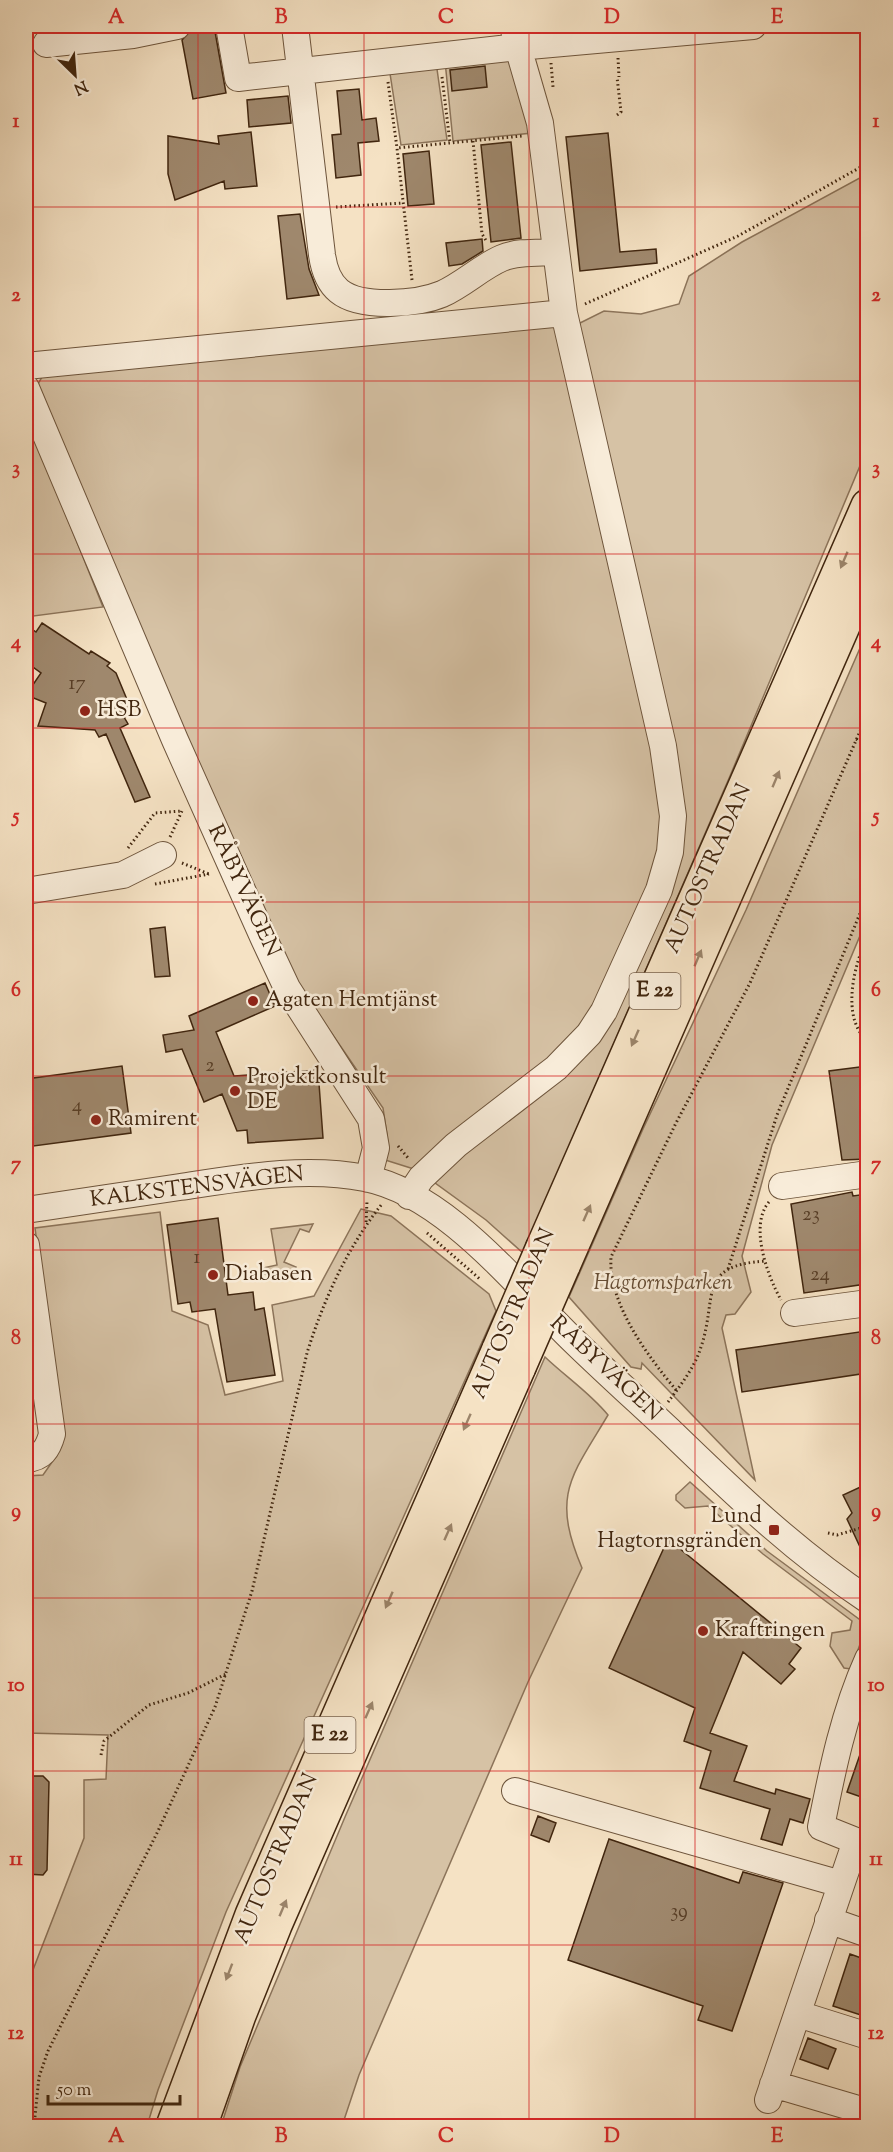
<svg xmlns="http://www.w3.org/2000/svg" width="893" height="2152" font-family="'Sorts Mill Goudy',serif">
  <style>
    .green { fill: #d6c2a5; stroke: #8c745a; stroke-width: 1.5 }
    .building { fill: #9f886d; stroke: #41260f; stroke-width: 1.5 }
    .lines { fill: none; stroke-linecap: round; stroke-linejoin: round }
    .minor-casing { stroke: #6e553c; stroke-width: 28 }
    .highway-casing { stroke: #41260f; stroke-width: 36 }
    .path { stroke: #41260f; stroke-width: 3; stroke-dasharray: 1.5 3; stroke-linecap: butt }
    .minor { stroke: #f8ecd9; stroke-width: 26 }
    .highway { stroke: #f5e2c4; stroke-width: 33 }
    .highway-bridge-casing { stroke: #41260f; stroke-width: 36; stroke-linecap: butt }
    .highway-bridge { stroke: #f5e2c4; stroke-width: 33 }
    .oneway { fill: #9b846a }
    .grid { fill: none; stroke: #d62828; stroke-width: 1.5; stroke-opacity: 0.55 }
    .poi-dot { fill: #8f2418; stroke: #f8ecd9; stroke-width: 2 }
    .labels { text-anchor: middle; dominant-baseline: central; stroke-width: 5; stroke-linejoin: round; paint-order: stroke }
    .number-label { font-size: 20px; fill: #583e26 }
    .shield { fill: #f8ecd9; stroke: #78614c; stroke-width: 1.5 }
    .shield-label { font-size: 21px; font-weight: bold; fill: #41260f }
    .poi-label { font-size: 22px; fill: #41260f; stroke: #f8ecd9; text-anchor: start }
    .street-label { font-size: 22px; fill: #41260f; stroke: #f8ecd9 }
    .park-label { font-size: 22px; font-style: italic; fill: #664d34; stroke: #f8ecd9 }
    .neatline { fill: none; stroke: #d62828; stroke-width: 2 }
    .grid-label { font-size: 20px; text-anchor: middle; font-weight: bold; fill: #d62828 }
  </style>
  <rect width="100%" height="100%" fill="#f5e2c4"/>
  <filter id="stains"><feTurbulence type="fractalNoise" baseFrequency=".00333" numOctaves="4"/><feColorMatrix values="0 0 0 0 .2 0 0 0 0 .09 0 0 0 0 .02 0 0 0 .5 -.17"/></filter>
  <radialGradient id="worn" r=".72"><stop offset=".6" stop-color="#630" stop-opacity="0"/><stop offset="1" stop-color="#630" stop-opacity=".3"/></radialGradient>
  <path class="green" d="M510,56L532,133L453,141L445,61Z
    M436,62L447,140L401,145L389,67Z
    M867,174V449L730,776L523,1253L486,1220L417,1170L382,1159L387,1135L383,1108L291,974L177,724L35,389L46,370L552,322L562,335L663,795L668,846L679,831L673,778L576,325L604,311L641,314L679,304L689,276L742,242Z
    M26,415L103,607L26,617Z
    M867,632V919L772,1145L742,1256L751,1292L735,1314L726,1315L722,1328L755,1480L642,1363L641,1369L631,1367L569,1297L643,1129L746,910Z
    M361,1209L391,1216L489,1294L496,1311L226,1912L158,2090L147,2126H26V1988L84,1838V1780L106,1779L108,1735L26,1733V1476L43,1475L55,1458L63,1438L35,1228L160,1212L172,1311L208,1325L225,1395L283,1381L272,1305L314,1296Z
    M313,1224L309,1232L300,1229L284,1262L296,1267L292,1273L269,1276L265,1274L263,1268L277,1265L271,1229Z
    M545,1357C566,1377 590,1393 608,1415C571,1477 551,1495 582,1568L528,1682L359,2075L342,2126H221L240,2067L345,1817Z
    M690,1482L767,1551L867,1625L851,1669L844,1668L830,1646L832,1633L850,1630L852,1621L763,1554L708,1506L685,1508L676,1500V1495Z"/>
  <path class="building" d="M214,26L226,93L193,99L182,40L191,30Z
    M485,66L487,87L452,91L450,70Z
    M359,89L362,120L376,118L379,141L358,143L361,175L336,178L332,135L341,134L337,91Z
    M288,96L291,123L249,127L247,100Z
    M251,132L257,186L225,189L224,181L175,200L168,174V136L219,144L218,136Z
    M608,133L620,252L656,249L657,263L580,271L566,137Z
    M511,142L521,238L491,242L481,145Z
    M429,151L434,204L408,206L403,154Z
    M300,214L309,269L319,295L287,299L278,216Z
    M482,239L483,251L462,264L449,266L446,243Z
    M42,623L89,654L91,651L110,663L107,666L116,673L133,714L124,717L128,724L120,728L150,797L135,802L106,734L99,737L95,730L38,726L46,703L26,695L41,673L26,662V625L36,632Z
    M165,927L170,976L155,977L150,929Z
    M265,983L275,1006L216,1032L234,1076L318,1070L323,1138L248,1143L247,1130L237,1131L222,1094L204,1102L182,1049L166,1052L163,1035L194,1030L189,1016Z
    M122,1066L131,1133L26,1147V1079Z
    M867,1066V1159L842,1160L829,1071Z
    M852,1192L853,1196L867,1194L866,1284L804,1293L791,1204Z
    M218,1218L228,1295L253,1292L255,1310L264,1308L275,1375L227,1382L215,1309L192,1312L190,1302L178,1304L167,1225Z
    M866,1331L867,1373L742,1392L736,1350Z
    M867,1484V1562L847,1519L852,1513L843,1495Z
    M668,1539L801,1648L789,1664L795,1669L781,1684L743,1652L710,1733L747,1746L734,1781L775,1794L776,1789L810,1799L803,1823L790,1819L782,1845L761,1839L770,1809L700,1788L711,1751L684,1741L695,1708L609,1668Z
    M865,1740L867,1741V1799L847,1792Z
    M26,1776H43L49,1782L47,1870L43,1875L26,1874Z
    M538,1816L556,1823L549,1842L531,1835Z
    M609,1839L739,1883L743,1872L783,1883L732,2031L698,2020L703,2006L568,1960Z
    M850,1954L867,1960V2017L833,2006Z
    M808,2038L836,2049L828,2069L800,2059Z"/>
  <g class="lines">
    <defs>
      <path id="minor" d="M229,26L238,78L518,47L540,123L564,313
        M295,26L322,255C324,269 328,282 339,291C361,309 418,304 442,294C464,284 481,267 502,258C518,251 539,253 556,252
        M513,26L518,47L753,26
        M46,44L133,35L177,26
        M26,366L564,313L663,746L673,816L670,852L659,890L604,1011L589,1034L556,1068L456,1145L421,1178L409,1196
        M26,388L175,740L264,939L287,988L371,1119L376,1148L368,1179
        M26,891L123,875L163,855
        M782,1186L868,1174
        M26,1210C77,1202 129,1195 180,1187C240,1178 305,1166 365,1178C447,1194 519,1289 577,1344C607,1373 638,1401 669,1430C732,1491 794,1551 868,1600
        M26,1245L52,1434C48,1449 42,1458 26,1459
        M794,1313L868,1303
        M515,1791L841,1884
        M828,1920L868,1934
        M798,2014L868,2036
        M773,2084L868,2112
        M768,2100L856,1841L821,1827C832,1771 844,1712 868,1659"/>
      <path id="highway" d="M543,1247L868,506
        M563,1266L868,569
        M173,2126L252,1915L499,1349
        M200,2126L239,2015L275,1925L519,1367"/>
    </defs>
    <use href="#minor" class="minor-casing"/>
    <use href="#highway" class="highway-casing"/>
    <path class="path" d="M618,58L619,77
      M551,63L553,87
      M442,77L450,143
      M388,82L397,148
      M617,115L621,112L617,77
      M473,141L482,234L487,242
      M336,207L403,203
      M412,280L397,148L522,136
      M585,304L738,236L868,163
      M856,739L868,743
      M170,837L182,811
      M128,848L155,813L182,811
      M182,863L209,874
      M155,884L209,874
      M868,936C854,963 840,1019 868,1041
      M398,1146L409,1159
      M769,1202C749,1225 767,1275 781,1300
      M366,1222L367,1201
      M427,1233L481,1280
      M728,1269L777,1115L868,894
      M676,1390C648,1356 608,1304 611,1257L676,1123L750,983L868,713
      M668,1402C680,1386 695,1367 701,1347C718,1297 696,1265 766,1261
      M828,1533L837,1535L868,1526
      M101,1755L104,1741L149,1705L188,1693L226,1674
      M26,2106H35
      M34,2126L39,2077L48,2051L158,1831L215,1707L252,1591L307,1353C324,1299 347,1248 382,1204"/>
    <use href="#minor" class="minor"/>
    <use href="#highway" class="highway"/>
    <defs>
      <path id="highway-bridge" d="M499,1349L543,1247
        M519,1367L563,1266"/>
    </defs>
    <use href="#highway-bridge" class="highway-bridge-casing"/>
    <use href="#highway-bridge" class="highway-bridge"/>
  </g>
  <defs><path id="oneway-solid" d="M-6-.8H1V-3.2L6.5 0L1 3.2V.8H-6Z" transform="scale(1.5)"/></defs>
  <g class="oneway">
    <use href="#oneway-solid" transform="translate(844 560) rotate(113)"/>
    <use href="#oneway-solid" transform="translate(776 779) rotate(-67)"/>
    <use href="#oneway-solid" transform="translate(698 958) rotate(-67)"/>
    <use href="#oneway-solid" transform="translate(635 1038) rotate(114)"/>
    <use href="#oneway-solid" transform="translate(587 1213) rotate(-66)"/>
    <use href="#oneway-solid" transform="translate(467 1422) rotate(114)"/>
    <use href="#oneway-solid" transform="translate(448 1532) rotate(-66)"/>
    <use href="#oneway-solid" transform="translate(389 1600) rotate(114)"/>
    <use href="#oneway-solid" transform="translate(369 1710) rotate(-66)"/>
    <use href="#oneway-solid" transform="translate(283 1908) rotate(-67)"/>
    <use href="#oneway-solid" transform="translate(229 1972) rotate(111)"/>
  </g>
  <path class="grid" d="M198,26V2126M364,26V2126M529,26V2126M695,26V2126M26,207H868M26,381H868M26,554H868M26,728H868M26,902H868M26,1076H868M26,1250H868M26,1424H868M26,1598H868M26,1771H868M26,1945H868"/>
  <g class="poi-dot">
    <circle cx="85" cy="711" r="6"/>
    <circle cx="253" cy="1001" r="6"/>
    <circle cx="235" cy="1091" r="6"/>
    <circle cx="96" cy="1120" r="6"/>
    <circle cx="213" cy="1275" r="6"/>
    <rect x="768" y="1524" width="12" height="12" rx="3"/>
    <circle cx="703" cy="1631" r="6"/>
  </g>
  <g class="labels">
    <g class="number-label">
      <text x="77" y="684">17</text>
      <text x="210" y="1066">2</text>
      <text x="77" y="1106">4</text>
      <text x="811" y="1215">23</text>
      <text x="197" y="1258">1</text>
      <text x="820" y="1275">24</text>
      <text x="679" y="1912">39</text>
    </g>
    <g class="shield">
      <rect x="629.5" y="973" width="51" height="36" rx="4.5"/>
      <rect x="304.5" y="1717" width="51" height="36" rx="4.5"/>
    </g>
    <g class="shield-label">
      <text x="655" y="991">E 22</text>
      <text x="330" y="1735">E 22</text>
    </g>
    <g class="poi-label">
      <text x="97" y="711">HSB</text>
      <text x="265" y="1001">Agaten Hemtjänst</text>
      <text x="247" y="1078">Projektkonsult<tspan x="247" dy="25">DE</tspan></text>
      <text x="108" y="1120">Ramirent</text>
      <text x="225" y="1275">Diabasen</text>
      <text x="762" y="1517" text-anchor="end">Lund<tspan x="762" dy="25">Hagtornsgränden</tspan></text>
      <text x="715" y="1631">Kraftringen</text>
    </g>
    <g class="street-label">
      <text transform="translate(709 869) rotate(-66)">AUTOSTRADAN</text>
      <text transform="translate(243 891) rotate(65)">RÅBYVÄGEN</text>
      <text transform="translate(197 1188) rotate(-7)">KALKSTENSVÄGEN</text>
      <text transform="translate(514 1314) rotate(-67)">AUTOSTRADAN</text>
      <text transform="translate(605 1369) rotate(43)">RÅBYVÄGEN</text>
      <text transform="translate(277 1859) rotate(-67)">AUTOSTRADAN</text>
    </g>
    <g class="park-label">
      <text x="663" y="1284">Hagtornsparken</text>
    </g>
  </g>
  <rect width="893" height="2152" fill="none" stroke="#f5e2c4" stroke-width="66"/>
  <g transform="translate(75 75) rotate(155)" stroke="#f8ecd9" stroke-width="4.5" paint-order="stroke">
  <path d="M0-4.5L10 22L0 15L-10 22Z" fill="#41260f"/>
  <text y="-9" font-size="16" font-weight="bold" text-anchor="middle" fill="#41260f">N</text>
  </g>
  <path d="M48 2095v9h132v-9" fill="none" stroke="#41260f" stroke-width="3"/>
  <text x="57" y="2095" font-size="18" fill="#41260f" stroke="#f8ecd9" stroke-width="4.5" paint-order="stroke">50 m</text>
  <rect x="33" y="33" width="827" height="2086" class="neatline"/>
  <g class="grid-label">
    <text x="116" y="23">A</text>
    <text x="281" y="23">B</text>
    <text x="446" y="23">C</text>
    <text x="612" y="23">D</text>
    <text x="777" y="23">E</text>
    <text x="16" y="127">1</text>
    <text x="876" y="127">1</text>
    <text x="16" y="301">2</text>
    <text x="876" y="301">2</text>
    <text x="16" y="474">3</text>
    <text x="876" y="474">3</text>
    <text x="16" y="648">4</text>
    <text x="876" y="648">4</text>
    <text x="16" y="822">5</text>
    <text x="876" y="822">5</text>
    <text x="16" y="996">6</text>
    <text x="876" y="996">6</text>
    <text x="16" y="1170">7</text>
    <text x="876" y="1170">7</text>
    <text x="16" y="1344">8</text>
    <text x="876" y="1344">8</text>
    <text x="16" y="1517">9</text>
    <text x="876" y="1517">9</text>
    <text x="16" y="1691">10</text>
    <text x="876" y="1691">10</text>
    <text x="16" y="1865">11</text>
    <text x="876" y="1865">11</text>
    <text x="16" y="2039">12</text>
    <text x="876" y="2039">12</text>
    <text x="116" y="2142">A</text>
    <text x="281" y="2142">B</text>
    <text x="446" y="2142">C</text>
    <text x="612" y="2142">D</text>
    <text x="777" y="2142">E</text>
  </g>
  <rect width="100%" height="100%" filter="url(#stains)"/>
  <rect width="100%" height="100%" fill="url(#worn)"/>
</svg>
